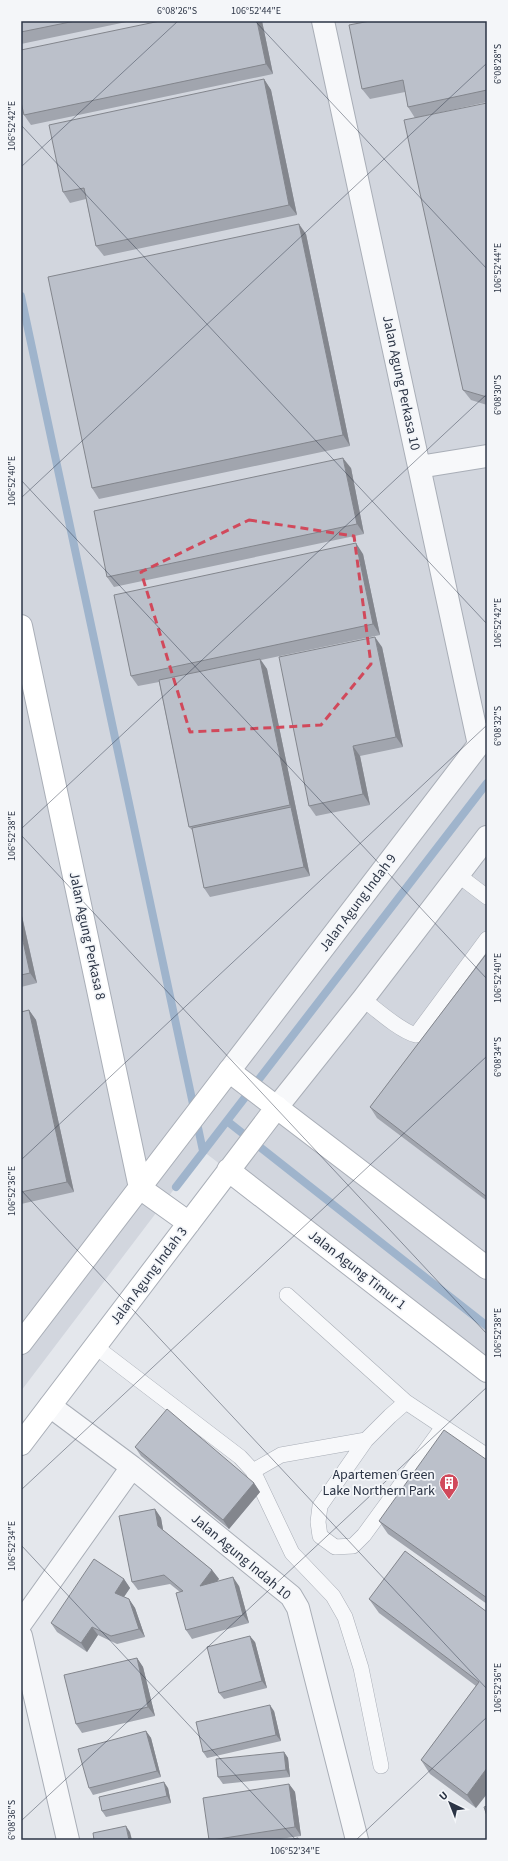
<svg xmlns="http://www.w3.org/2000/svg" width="508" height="1861" font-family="'Source Sans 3',sans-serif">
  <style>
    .built { fill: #d2d6de }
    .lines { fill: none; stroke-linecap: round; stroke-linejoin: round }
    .stream { stroke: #9fb4cc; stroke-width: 8 }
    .lane-casing { stroke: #a9aeb7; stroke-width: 16 }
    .street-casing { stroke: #a9aeb7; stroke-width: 24 }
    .secondary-casing { stroke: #a9aeb7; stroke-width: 24 }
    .lane { stroke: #f7f8fa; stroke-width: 15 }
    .street { stroke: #f7f8fa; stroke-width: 22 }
    .secondary { stroke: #fff; stroke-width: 22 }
    .wall { fill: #a1a5ae }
    .shaded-wall { fill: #83868d }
    .building { fill: #bbc0ca; stroke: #83868d }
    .marked { fill: none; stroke: #d1495b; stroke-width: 3; stroke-dasharray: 8 5; stroke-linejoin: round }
    .ticks { fill: none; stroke: #2b3445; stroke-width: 1; stroke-opacity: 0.45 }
    .labels { text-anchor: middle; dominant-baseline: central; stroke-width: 3.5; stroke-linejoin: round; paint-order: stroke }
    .street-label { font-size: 14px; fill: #2b3445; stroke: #f4f6f9 }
    .poi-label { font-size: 14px; fill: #2b3445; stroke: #f4f6f9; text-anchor: end }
    .neatline { fill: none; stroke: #2b3445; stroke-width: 1.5 }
    .ticks-label { font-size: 10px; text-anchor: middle; fill: #2b3445 }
  </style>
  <rect width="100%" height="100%" fill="#e4e7ec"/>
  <path class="built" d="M21,21H487V1371L203,1151L21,1391Z"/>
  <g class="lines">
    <path class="stream" d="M21,296L203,1151
      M227,1121L487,1326
      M176,1187L487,783"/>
    <defs>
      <path id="lane" d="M458,875L487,897
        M363,999C377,1010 400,1031 416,1035L487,939
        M287,1295L406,1402L487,1456
        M96,1347L240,1457L253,1471L292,1553L333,1596L345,1617L361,1668L381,1766
        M406,1402L390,1416L366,1440L320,1506L318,1522L320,1536L335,1547L353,1546L364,1535L443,1427
        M253,1471L281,1455L366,1440"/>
      <path id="street" d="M323,21L479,745
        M419,467L487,456
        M229,1071L487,734
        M277,1107L363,999L487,837
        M50,1406L132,1467L291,1596L298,1608L357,1840
        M21,1623L132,1467
        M21,1636L68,1840"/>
      <path id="secondary" d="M21,626L140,1188L189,1223
        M228,1170L487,1371
        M21,1343L229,1071L487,1268
        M21,1444L277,1107"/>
    </defs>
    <use href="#lane" class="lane-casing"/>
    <use href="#street" class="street-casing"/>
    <use href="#secondary" class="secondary-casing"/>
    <use href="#lane" class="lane"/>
    <use href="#street" class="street"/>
    <use href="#secondary" class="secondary"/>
  </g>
  <path class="wall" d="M21,21H131L21,44Z
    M160,21H262L273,74L31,125L24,115Z
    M487,21V102L415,118L408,107L405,92L370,99L362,89Z
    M264,79L271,90L297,215L104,256L96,246L86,199L70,203L63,192Z
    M487,103V405L471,400L463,390Z
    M306,234L350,446L99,499L92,488Z
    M351,468L364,534L114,587L107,577Z
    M363,554L380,635L261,660L267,669L310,876L210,897L204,888L193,831L189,827L159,682L138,686L131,676Z
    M382,647L403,747L360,756L370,805L316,816L309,806Z
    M21,911L37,983L21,987Z
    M487,953V1201L377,1118L370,1107Z
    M29,1010L36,1020L74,1192L21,1204V1012Z
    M135,1447L254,1483L260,1492L229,1529L141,1456Z
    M487,1460V1604L388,1534L379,1521Z
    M155,1509L161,1518L163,1530L212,1570L219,1579L216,1582L239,1586L249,1623L192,1639L186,1630L180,1592L170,1584L138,1590L132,1582Z
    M124,1579L130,1588L124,1597L129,1599L135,1608L145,1637L117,1644L98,1635L87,1652L57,1632L51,1623Z
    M369,1599L487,1612L476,1808L430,1774L421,1760L476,1686L379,1613Z
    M255,1642L267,1688L224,1699L219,1693Z
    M137,1658L143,1667L155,1716L82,1733L76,1724Z
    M274,1711L281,1741L207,1758L203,1752Z
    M146,1731L151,1738L161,1777L93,1795L89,1788Z
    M284,1752L288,1758L290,1777L223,1784L218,1777Z
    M289,1784L295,1792L301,1836L273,1840H209Z
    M168,1788L171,1803L106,1817L102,1811Z"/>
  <path class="shaded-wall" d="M257,21H262L273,74L266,64Z
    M264,79L271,90L297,215L289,205Z
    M299,224L306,234L350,446L343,435Z
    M343,458L351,468L364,534L357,524Z
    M356,543L363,554L380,635L373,624Z
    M375,637L382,647L403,747L396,737Z
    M260,659L267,669L310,876L304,867L291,807L290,805Z
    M353,746L360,756L370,805L363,794Z
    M21,911V912L37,983L30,973L21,932Z
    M29,1010L36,1020L74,1192L67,1182Z
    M254,1483L260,1492L229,1529L223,1520Z
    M155,1509L161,1518L164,1535L158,1526Z
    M212,1570L219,1579L206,1595L200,1586Z
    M233,1577L239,1586L249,1623L243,1615Z
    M124,1579L130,1588L121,1601L115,1593Z
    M129,1599L135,1608L145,1637L139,1629Z
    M92,1627L98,1635L87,1652L81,1643Z
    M250,1636L255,1642L267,1688L262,1681Z
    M137,1658L143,1667L155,1716L148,1707Z
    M270,1705L274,1711L281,1741L276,1735Z
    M146,1731L151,1738L161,1777L157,1771Z
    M284,1752L288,1758L290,1777L286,1770Z
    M487,1768V1794L476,1808L467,1795Z
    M164,1782L168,1788L171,1803L167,1796Z
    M289,1784L295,1792L301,1836L295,1827Z
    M126,1826L130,1832L132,1840H129Z"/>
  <path class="building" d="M21,21H75L21,32Z
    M160,21H257L266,64L24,115L21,102V50Z
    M370,21H487V90L408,107L403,80L362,89L349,25Z
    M264,79L289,205L96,246L84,188L63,192L49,125Z
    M487,103V397L463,390L404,120Z
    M299,224L343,435L92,488L48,277Z
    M343,458L357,524L107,577L94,511Z
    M356,543L373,624L131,676L114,595Z
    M375,637L396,737L353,746L363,794L309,806L279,657Z
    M260,659L290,805L189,827L159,680Z
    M291,807L304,867L204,888L192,828Z
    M21,932L30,973L21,975Z
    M487,953V1197L370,1107Z
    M29,1010L67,1182L21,1192V1012Z
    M167,1409L254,1483L223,1520L135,1447Z
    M444,1430L487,1460V1598L379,1521Z
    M155,1509L158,1526L212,1570L200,1586L233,1577L243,1615L186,1630L176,1593L183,1591L164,1575L132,1582L119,1516Z
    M405,1551L487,1612V1768L467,1795L421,1760L479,1682L369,1599Z
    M94,1559L124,1579L115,1593L129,1599L139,1629L111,1636L92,1627L81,1643L51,1623Z
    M250,1636L262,1681L219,1693L207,1647Z
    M137,1658L148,1707L76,1724L64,1675Z
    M270,1705L276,1735L203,1752L196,1722Z
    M146,1731L157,1771L89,1788L78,1749Z
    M284,1752L286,1770L218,1777L216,1759Z
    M164,1782L167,1796L102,1811L99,1797Z
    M289,1784L295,1827L212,1840H209L203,1798Z
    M487,1806V1816L484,1807Z
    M126,1826L129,1840H94L93,1833Z
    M298,1838L299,1840H288Z"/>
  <path class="marked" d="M249,520L354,536L371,664L321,725L190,732L141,572Z"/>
  <path class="ticks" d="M255,21L487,269M21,125L487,624M21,167L178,21M21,480L487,979M21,498L487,63M21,829L487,394M21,835L487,1334M21,1160L487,725M21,1190L487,1689M21,1490L487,1056M21,1545L296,1840M21,1821L487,1387M356,1840L487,1717"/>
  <defs>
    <symbol id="building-pin" viewBox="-11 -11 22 30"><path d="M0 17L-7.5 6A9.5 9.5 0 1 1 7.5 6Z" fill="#d1495b" stroke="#f4f6f9"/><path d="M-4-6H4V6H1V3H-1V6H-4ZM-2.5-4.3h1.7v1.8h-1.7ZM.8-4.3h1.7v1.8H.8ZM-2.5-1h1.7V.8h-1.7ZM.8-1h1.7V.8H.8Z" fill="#fff"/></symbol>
  </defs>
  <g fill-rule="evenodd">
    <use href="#building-pin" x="438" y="1472" width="22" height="30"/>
  </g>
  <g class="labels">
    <g class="street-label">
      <text transform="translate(401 383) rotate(78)">Jalan Agung Perkasa 10</text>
      <text transform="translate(358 903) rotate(-53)">Jalan Agung Indah 9</text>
      <text transform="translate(87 936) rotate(78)">Jalan Agung Perkasa 8</text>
      <text transform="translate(357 1270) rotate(38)">Jalan Agung Timur 1</text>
      <text transform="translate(149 1276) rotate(-53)">Jalan Agung Indah 3</text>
      <text transform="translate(241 1557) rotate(40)">Jalan Agung Indah 10</text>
    </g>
    <g class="poi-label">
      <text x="435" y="1475">Apartemen Green<tspan x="435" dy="16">Lake Northern Park</tspan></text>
    </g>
  </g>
  <rect width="508" height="1861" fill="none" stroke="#f4f6f9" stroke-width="44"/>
  <g transform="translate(450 1803) rotate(317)" stroke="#f4f6f9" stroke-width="3" paint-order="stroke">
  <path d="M0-3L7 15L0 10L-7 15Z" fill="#2b3445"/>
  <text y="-6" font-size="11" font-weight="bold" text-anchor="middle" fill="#2b3445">U</text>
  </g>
  <rect x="22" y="22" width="464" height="1817" class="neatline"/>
  <g class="ticks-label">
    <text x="177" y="14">6°08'26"S</text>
    <text x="256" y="14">106°52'44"E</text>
    <text transform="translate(497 64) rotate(-90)" y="4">6°08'28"S</text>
    <text transform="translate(11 126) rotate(-90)" y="4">106°52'42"E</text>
    <text transform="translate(497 268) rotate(-90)" y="4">106°52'44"E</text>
    <text transform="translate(497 395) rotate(-90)" y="4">6°08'30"S</text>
    <text transform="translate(11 481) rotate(-90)" y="4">106°52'40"E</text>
    <text transform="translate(497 623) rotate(-90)" y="4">106°52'42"E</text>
    <text transform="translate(497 726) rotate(-90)" y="4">6°08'32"S</text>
    <text transform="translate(11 836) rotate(-90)" y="4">106°52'38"E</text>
    <text transform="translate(497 978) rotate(-90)" y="4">106°52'40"E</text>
    <text transform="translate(497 1057) rotate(-90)" y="4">6°08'34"S</text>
    <text transform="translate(11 1191) rotate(-90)" y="4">106°52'36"E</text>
    <text transform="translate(497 1333) rotate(-90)" y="4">106°52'38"E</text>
    <text transform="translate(11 1546) rotate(-90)" y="4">106°52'34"E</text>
    <text transform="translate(497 1688) rotate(-90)" y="4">106°52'36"E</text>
    <text transform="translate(11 1820) rotate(-90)" y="4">6°08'36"S</text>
    <text x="295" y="1854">106°52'34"E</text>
  </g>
</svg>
